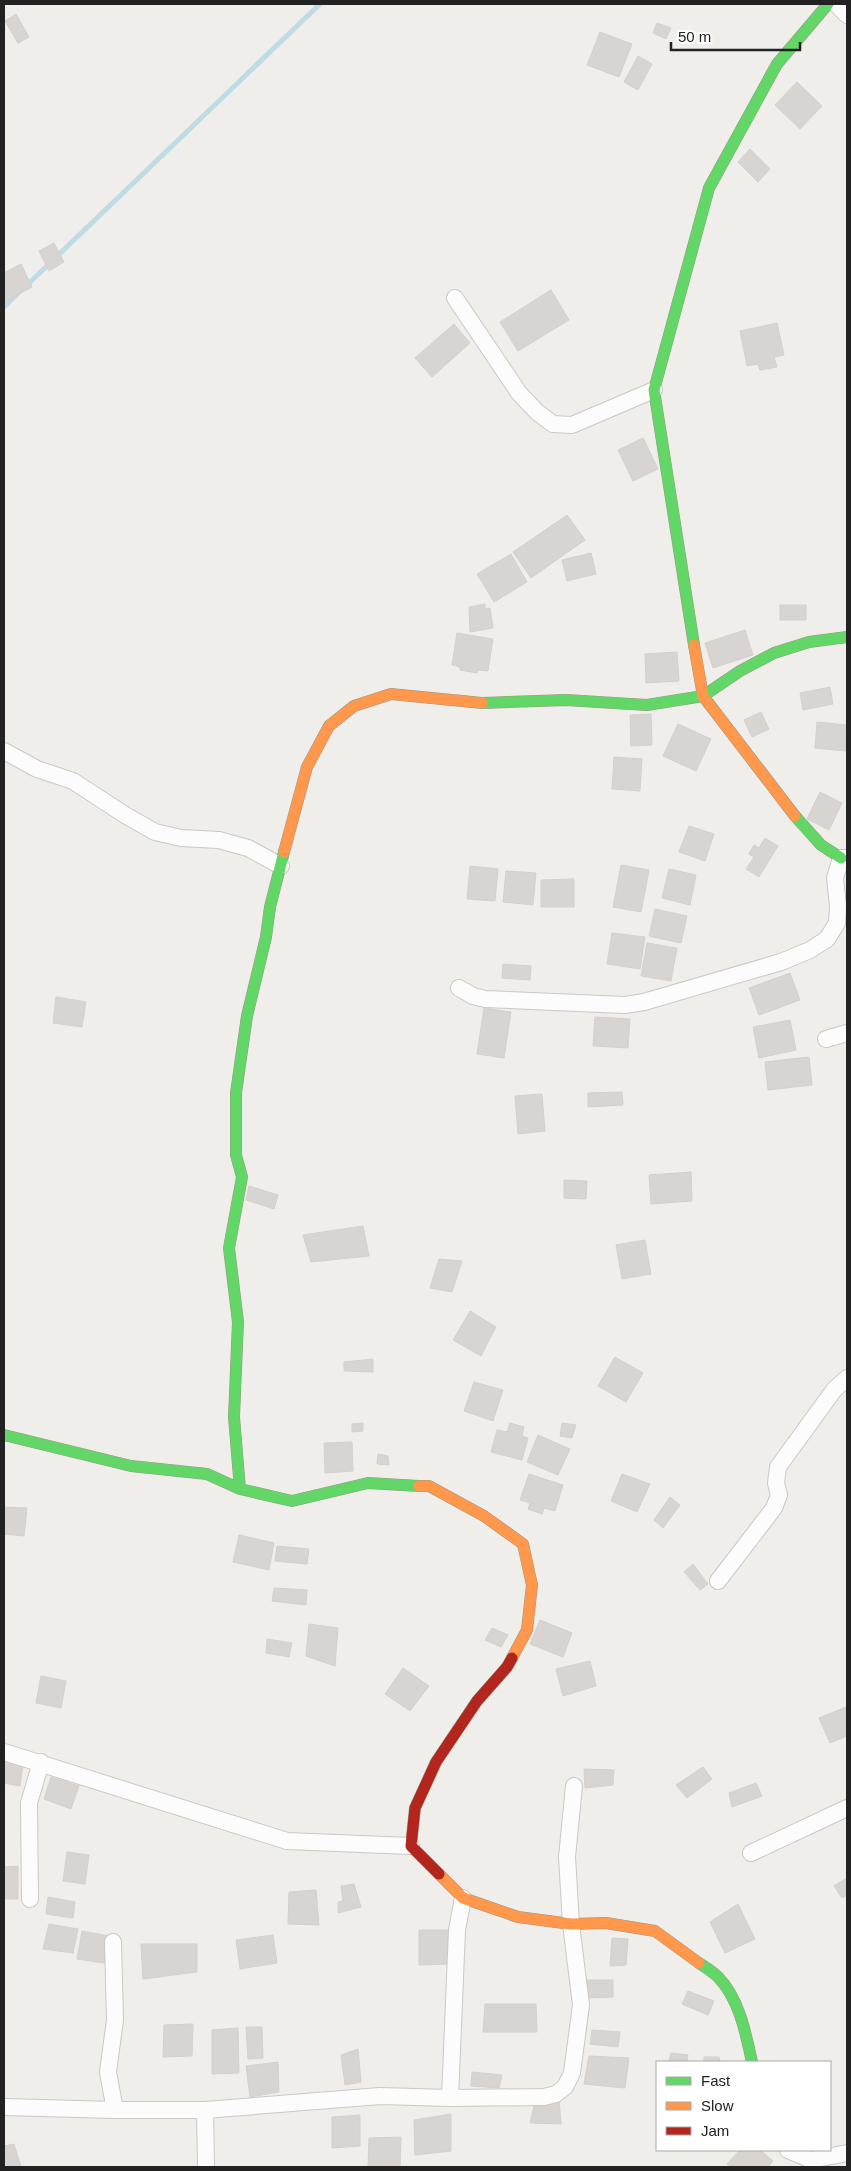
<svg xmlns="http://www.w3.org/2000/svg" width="851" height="2171" font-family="Helvetica,sans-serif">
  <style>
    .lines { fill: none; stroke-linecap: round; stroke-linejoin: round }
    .stream { stroke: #bfdbe3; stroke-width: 5 }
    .building { fill: #d7d4d2; stroke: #d3d0cc }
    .street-casing { stroke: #c9c8c7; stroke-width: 18 }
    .fast-casing { stroke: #999a82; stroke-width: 12 }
    .slow-casing { stroke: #999a82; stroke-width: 12 }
    .jam-casing { stroke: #999a82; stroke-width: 12 }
    .street { stroke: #fdfcfc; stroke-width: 16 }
    .fast { stroke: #63d668; stroke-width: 11 }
    .slow { stroke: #ff974d; stroke-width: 11 }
    .jam { stroke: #b3261e; stroke-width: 11 }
  </style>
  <rect width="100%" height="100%" fill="#f0eeeb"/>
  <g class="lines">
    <path class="stream" d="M26,286L320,4
      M4,307L20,291"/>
  </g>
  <path class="building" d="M16,14L29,37L18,43L5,21Z
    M657,23L671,28L666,39L653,33Z
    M600,32L632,44L619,77L587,65Z
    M638,56L652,64L638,90L624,82Z
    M797,82L822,106L800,129L775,105Z
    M750,149L770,169L758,182L738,162Z
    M54,243L64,262L49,271L39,251Z
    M21,264L32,287L4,302V273Z
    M551,290L569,320L518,351L500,322Z
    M777,323L784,355L774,357L777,367L760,370L758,364L747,366L740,331Z
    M454,324L470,343L432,377L415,358Z
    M643,438L658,469L633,481L618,450Z
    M567,515L585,540L531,578L513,552Z
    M591,553L596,574L567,581L562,560Z
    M511,554L527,582L494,602L477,574Z
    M485,604V609L490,608L493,628L470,632L469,607Z
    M780,605H806V620H780Z
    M745,630L753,655L713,668L705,643Z
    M457,633L493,639L488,671L478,670L477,673L460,670V667L452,665Z
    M677,652L679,681L646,683L645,654Z
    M830,687L833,704L803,710L800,693Z
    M761,712L769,729L752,737L744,720Z
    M651,714L652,745L631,746L630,715Z
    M817,722L847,725L846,751L815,748Z
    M678,724L711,739L696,771L663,756Z
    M614,757L642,759L640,791L612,789Z
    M820,792L842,803L829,830L807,819Z
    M689,826L714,834L705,861L679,852Z
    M765,838L778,846L759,877L746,869L754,857L749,854L754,845L759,848Z
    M621,865L649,870L641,912L613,907Z
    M470,866L498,869L495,901L467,899Z
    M669,869L696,875L690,905L662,898Z
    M506,871L536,873L533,905L503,902Z
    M574,879V907H541V880Z
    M655,909L687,916L681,943L649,936Z
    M612,933L645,937L640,969L607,964Z
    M647,943L677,948L671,981L641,976Z
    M503,964L531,966L530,980L502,978Z
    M790,973L800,1000L759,1015L749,988Z
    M56,997L86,1002L82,1027L53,1023Z
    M484,1008L511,1012L504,1058L477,1054Z
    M595,1017L630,1019L628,1048L593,1046Z
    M790,1020L796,1050L759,1058L753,1027Z
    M809,1057L812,1085L768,1090L765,1062Z
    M622,1092L623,1105L588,1107V1093Z
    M542,1094L545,1131L518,1134L515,1096Z
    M691,1172L692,1201L651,1204L649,1175Z
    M564,1180L587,1181L586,1199L564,1198Z
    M249,1186L278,1195L274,1209L246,1200Z
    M363,1226L369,1256L311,1262L303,1235Z
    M645,1240L651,1274L622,1279L616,1245Z
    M439,1259L462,1261L452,1292L430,1288Z
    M470,1311L496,1327L481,1356L453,1340Z
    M615,1357L643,1373L626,1402L598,1386Z
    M373,1359V1372L344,1371V1362Z
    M474,1382L503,1390L493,1421L464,1411Z
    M363,1423V1431L352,1432V1424Z
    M510,1423L524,1427L522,1436L528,1438L522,1460L491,1452L497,1430L507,1432Z
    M562,1423L576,1425L572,1438L560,1436Z
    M538,1435L570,1449L558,1475L527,1462Z
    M352,1442L353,1471L325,1473L324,1443Z
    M378,1454L388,1456L389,1465L377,1464Z
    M529,1474L563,1485L555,1511L544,1508L542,1514L528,1509L530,1503L520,1500Z
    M622,1474L650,1484L637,1512L611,1501Z
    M670,1497L680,1505L663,1528L654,1520Z
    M4,1507L27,1508L24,1536L4,1534Z
    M239,1535L274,1543L269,1570L233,1562Z
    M277,1546L309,1549L307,1564L275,1561Z
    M693,1564L708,1584L700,1590L684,1572Z
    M274,1588L307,1590L306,1605L272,1601Z
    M540,1620L572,1633L563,1657L530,1644Z
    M309,1624L338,1628L335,1666L306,1656Z
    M492,1628L508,1635L501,1647L485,1640Z
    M267,1639L292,1643L289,1657L266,1653Z
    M590,1661L596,1686L563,1696L556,1669Z
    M403,1668L429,1686L410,1711L385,1694Z
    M41,1676L66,1681L61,1708L36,1703Z
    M846,1707L847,1736L830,1743L819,1718Z
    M4,1761L23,1764L20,1786L4,1783Z
    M703,1767L712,1779L687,1798L676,1785Z
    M584,1769L614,1770L613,1785L585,1788Z
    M51,1777L79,1786L71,1809L44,1799Z
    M756,1783L762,1796L732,1807L729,1793Z
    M67,1852L89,1855L85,1884L63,1881Z
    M18,1866V1899H4V1867Z
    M847,1878V1895L842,1898L834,1886Z
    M354,1884L361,1907L338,1913V1902L343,1901L341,1886Z
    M316,1890L319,1925L288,1924L289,1892Z
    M48,1897L75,1902L73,1918L46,1914Z
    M738,1904L755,1939L725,1953L710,1922Z
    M49,1924L78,1929L73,1953L43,1949Z
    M419,1930H451V1964L419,1965Z
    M82,1931L109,1936L104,1963L77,1959Z
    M273,1935L277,1963L240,1969L236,1940Z
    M612,1938L628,1939L626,1965L610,1966Z
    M141,1944H197V1972L143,1979Z
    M583,1980H613V1997L585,1998Z
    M688,1991L714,2001L708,2015L682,2004Z
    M485,2004H536L537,2032H483Z
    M193,2024L192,2056L163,2057L164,2025Z
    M246,2027H262L263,2058L248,2059Z
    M238,2028L239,2073L212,2074V2030Z
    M592,2030L620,2032L618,2047L590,2044Z
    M358,2049L361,2082L345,2085L341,2055Z
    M671,2053L688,2055L687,2062H669Z
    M589,2056L629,2058L625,2088L584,2084Z
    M704,2057H719L720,2062H704Z
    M278,2062L279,2092L250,2097L246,2066Z
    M472,2072L502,2075L499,2088L471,2086Z
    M559,2099L561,2124L530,2123L535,2102Z
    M451,2114V2151L415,2155L414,2120Z
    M360,2115V2146L332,2148V2117Z
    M401,2137L400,2167H368L369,2138Z
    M14,2144L21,2167H4V2146Z
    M740,2150H760L773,2161L768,2167H731L727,2164Z"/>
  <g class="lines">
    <defs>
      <path id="street" d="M836,4L847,15
        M455,298L519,393L537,412L553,424L572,425L654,390
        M4,751L37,769L73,781L125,815L155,832L181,838L219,840L248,848L281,866
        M459,988L473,996L485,999L625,1005L644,1002L781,962L810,950L827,939L837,923L838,906L835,878L841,858H847
        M826,1039L847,1033
        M718,1581L774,1508L779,1495L776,1483L778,1467L834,1390L847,1378
        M4,1752L287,1841L411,1846
        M751,1853L847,1808
        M30,1899L29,1803L41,1762
        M113,1942L115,2020L108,2072L115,2110
        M450,2098L544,2097L556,2094L565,2087L572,2073L581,2005L571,1924L567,1857L574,1786
        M4,2107L115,2110H205L380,2096L450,2098L457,1930L463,1898
        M205,2110L206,2167
        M788,2150L811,2160L847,2153"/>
      <path id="fast" d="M694,645L654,390L709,188L777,64L828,4
        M482,703L566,700L647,705L703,696L740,671L774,653L809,642L847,637
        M795,816L821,845L841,858
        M4,1435L131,1466L207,1474L240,1489L292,1501L368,1483L419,1486
        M240,1489L234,1417L238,1322L229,1248L242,1177L236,1155V1093L247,1016L266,937L270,907L284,852
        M699,1963C705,1967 712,1971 718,1977C739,1998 746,2034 752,2062"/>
      <path id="slow" d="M694,645L703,696L795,816
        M284,852L307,767L329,726L354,706L391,694L482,703
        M419,1486H429L484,1516L523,1544L532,1585L527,1630L512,1658
        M439,1874L463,1898L518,1917L571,1924L606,1923L655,1931L699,1963"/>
      <path id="jam" d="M439,1874L411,1846L415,1808L436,1762L477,1701L507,1667L512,1658"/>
    </defs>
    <use href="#street" class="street-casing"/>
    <use href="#fast" class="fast-casing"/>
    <use href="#slow" class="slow-casing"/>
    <use href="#jam" class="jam-casing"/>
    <use href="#street" class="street"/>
    <use href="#fast" class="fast"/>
    <use href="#slow" class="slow"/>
    <use href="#jam" class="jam"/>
  </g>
  <rect width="851" height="2171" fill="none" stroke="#222222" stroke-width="10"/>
  <rect x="656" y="2061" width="175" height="90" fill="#ffffff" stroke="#a7a7a7"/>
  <rect x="666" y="2077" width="25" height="8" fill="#63d668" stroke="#a7a7a7"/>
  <text x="701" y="2086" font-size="15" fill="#222222">Fast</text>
  <rect x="666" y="2102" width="25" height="8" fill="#ff974d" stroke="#a7a7a7"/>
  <text x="701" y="2111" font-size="15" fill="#222222">Slow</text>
  <rect x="666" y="2127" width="25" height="8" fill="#b3261e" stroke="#a7a7a7"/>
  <text x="701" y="2136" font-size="15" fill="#222222">Jam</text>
  <path d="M671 42v8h129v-8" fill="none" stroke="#222222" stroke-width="2.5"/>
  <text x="678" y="42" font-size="15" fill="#222222" stroke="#ffffff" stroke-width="4" paint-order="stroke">50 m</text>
</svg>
